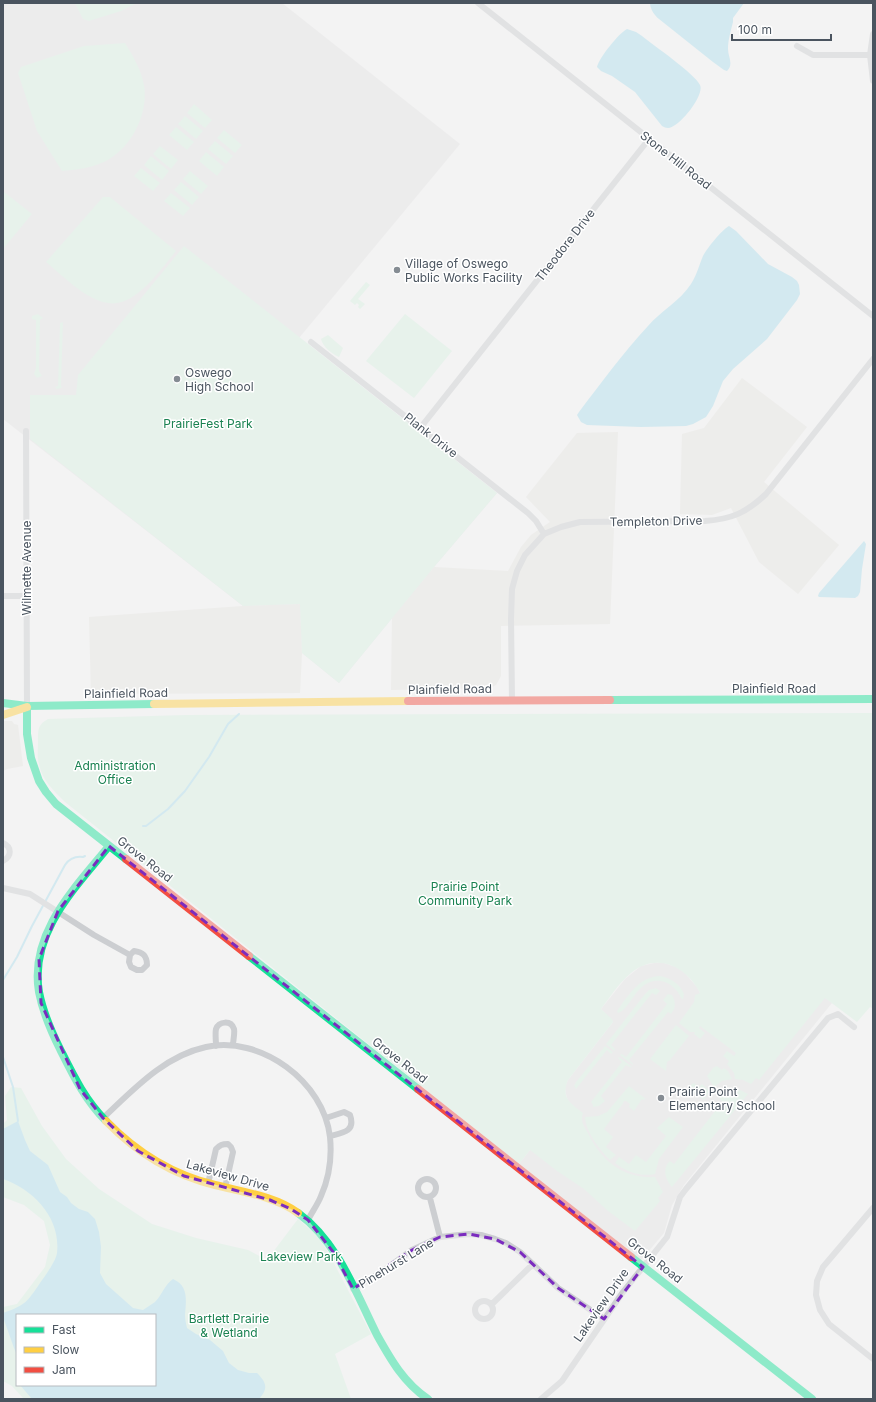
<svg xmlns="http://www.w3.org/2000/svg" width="876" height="1402" font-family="Inter,sans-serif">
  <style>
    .commercial { fill: #e7e6e2 }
    .education { fill: #e5e4e5 }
    .green { fill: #d9f1e3; fill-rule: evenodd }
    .water { fill: #aedeed }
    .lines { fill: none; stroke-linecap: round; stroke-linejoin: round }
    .stream { stroke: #aedeed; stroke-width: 2 }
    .street { stroke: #ccced1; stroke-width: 6 }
    .fast { stroke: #16e098; stroke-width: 8 }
    .slow { stroke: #ffcf43; stroke-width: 8 }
    .jam { stroke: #f24e42; stroke-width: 8 }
    .marked { fill: none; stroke: #7b2cbf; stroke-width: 3; stroke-dasharray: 8 5; stroke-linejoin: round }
    .poi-dot { fill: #858c93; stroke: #fff; stroke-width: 1.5 }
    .labels { text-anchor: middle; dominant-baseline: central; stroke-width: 3; stroke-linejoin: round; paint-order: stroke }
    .street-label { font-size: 12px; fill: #4a545f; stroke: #fff }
    .poi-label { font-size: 12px; fill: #4a545f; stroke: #fff; text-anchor: start }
    .park-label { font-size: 12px; fill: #1a8251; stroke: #fff }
  </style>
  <rect width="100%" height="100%" fill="#f3f3f3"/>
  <path class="commercial" d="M742,378L807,427L764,482L839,545L798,594L759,562L731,508L712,515L680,514L682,434L704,428Z
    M618,432L610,624L501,626V676L496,685L490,688L391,690L392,618L434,567L508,571L521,547L531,535L550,522L526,497L577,433Z
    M300,604L302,653L300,693L91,694L89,617L243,606Z
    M3,721H12L14,724L18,725L23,766L7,769L3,771Z"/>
  <path class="education" d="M3,3H282L460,144L299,338L497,493L434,567L339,683L302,653L300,604L243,606L3,419Z
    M748,937L832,1003L684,1185L672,1205L664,1233L641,1260L519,1164L568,1101L566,1094L565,1087L568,1080L613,1022L601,1009L625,979L641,966L654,963H664L676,967L684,972L697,987L701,995Z"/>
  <path class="green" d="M75,3H137L121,11L89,21L83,19Z
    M125,43C133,56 141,69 144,85C149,114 131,149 104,162C91,168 76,170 62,171L37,131L18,73L21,67L84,46Z
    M194,104L212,120L205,128L187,113Z
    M185,116L203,131L196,139L178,124Z
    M176,127L194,142L187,150L169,135Z
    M224,130L242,145L235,153L217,138Z
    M215,141L233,156L226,164L208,149Z
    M160,146L178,160L171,169L153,154Z
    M206,152L224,167L217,176L199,161Z
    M151,156L169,171L162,180L144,165Z
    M141,168L160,183L153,191L134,176Z
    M190,171L208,186L201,194L183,179Z
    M181,182L199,197L192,205L174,190Z
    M3,191L32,214L3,249Z
    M171,193L190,208L183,216L164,201Z
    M103,197H110L176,251C161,269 135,308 108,303C86,300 63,276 46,262Z
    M184,246L497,493L434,567L339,683L302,653L300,604L243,606L30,439V395H76L78,375Z
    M366,282L370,285L358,299L365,304L360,309L358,307L359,305L357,303L355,305L350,301Z
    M38,314L43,318L40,320L39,371L42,376L37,378L34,374L36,368V320L32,319V316Z
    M405,314L452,351L414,398L366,361Z
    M63,322L61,386H62L61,388L57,389L55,387L58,386L60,323Z
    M328,335L343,348L339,357C332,354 323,347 321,339Z
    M873,713V1009L870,1007L857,1022L825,998L759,1080L756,1078L751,1084L743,1080L735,1079L734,1073L727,1064L729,1061L723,1056L727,1051L734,1056L736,1053L700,1026L699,1028L705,1033L700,1039L694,1034L695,1032H690L679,1023L694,1002L695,995L700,993C686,966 657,952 631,973C619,983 610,997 601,1009L612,1019L613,1022L568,1080C561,1098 570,1103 583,1113C580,1120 584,1127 588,1133C601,1161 624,1179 655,1177L663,1192L658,1198L660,1201L635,1231L608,1211L584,1189L557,1171L530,1150L519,1164L65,802C54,791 42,780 39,764C37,758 38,749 38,743C38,731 37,725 48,719L186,715Z
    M660,976C671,978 680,984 684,994L683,999H682C677,990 672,983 661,981C636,978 632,1009 618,1013L617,1011L619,1008C630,993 640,977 660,976Z
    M656,988L660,991L656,995L652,993L611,1045L615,1049L614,1051L606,1044L645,994L649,990Z
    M668,994L672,995C676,1002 676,1008 671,1014L668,1012L629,1060L633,1064V1065L620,1055L622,1054L626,1057L667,1004L663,1000Z
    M676,1025L689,1036L670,1060L667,1062L666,1071L650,1059Z
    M605,1046L613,1052L611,1054L607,1050L576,1089L574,1086L576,1082Z
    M619,1057L632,1067H630L626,1065L601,1096L605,1101L599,1106L593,1107V1105L591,1102L622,1062L618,1058Z
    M717,1066L722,1070L724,1068L728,1071L732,1079L722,1081L714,1087L707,1076L713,1068Z
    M694,1083L699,1087L702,1084L710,1091L704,1100L687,1087Z
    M629,1086L646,1099L641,1100L640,1102L634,1111L629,1107L630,1104L626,1101H624L622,1105L604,1129L613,1137L606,1147L616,1155L610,1160C600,1150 586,1133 585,1117L598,1116L607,1112Z
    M11,1087L21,1088L42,1126L66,1159L99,1189L152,1224L196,1238L248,1250L267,1260L298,1219L317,1236L328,1252L371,1334L335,1354L351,1399H24L12,1386L3,1381V1307L17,1304L45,1267L50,1245L44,1221L24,1205L3,1197V1124L7,1120L5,1096ZM17,1315H155V1385H17Z
    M732,1089L740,1090L748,1094L672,1187C665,1179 662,1168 670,1161L674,1164L722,1102L719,1097L723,1093Z
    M669,1117L683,1127L659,1159L655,1174C640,1177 627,1172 615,1163L619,1157L629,1164L636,1155L646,1162L666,1136L657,1128Z"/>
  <path class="water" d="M650,3H744L733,18V22C731,30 728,40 728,49C728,57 734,64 727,71L724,70L713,62L659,19C655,16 650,9 650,3Z
    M627,29L636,32L642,36C653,45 695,74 700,85C705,95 679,128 668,128C666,128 664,127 662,126L635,92L612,76L601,71L597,67C599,58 619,33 627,29Z
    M729,226L736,231L768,264L792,277L797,281L799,285L800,294L797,300L767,339L733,369L723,381L713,406L706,417L693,424L686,426L641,427L587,425L581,422L577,415L579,412C601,383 623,353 648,326C661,311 680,301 691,284C697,275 699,265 703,256C708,247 721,231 729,226Z
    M864,541L866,544L862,569L860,592L858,596L855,598L819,597L818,596L819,593Z
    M18,1121L25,1140L30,1151L48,1165L60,1192L67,1197L71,1203L79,1209L88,1212L95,1219L99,1232L101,1247L100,1273L106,1284L133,1308L143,1310C147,1307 151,1305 155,1302C162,1295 165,1284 173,1279C189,1286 186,1301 185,1315C185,1319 186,1324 187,1328L196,1334L210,1340L223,1351L229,1363L238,1370L249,1373H257C266,1382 269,1388 259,1399H32L20,1385H155V1315H17V1355L14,1348L3,1317V1313C26,1305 27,1302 40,1283C45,1276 56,1261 57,1253C61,1218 34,1190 3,1179V1129Z"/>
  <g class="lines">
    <path class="stream" d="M143,826H146L168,809L185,791L209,757L228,724L239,714
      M3,980L17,957L32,926L65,865C69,859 75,856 83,857L85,856
      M3,1057L13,1087L18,1121"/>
    <path class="street" d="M478,3L873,316
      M873,34L870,55L873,81
      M797,46L813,55H870
      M311,342L528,513L536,521L544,534
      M421,427L649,139
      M26,431L27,706
      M3,596H26
      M512,700L511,619L512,589L517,571L525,555L544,534L561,527L580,522L705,521C732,519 746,513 766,494L873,359
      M3,843C12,847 12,856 3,861
      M3,888L30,894L94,935L130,955
      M134,951C143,952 147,956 147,965L142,970H137L131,967L129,962L130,955Z
      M216,1046C216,1041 215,1033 216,1029C219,1021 231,1020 234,1029C235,1033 233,1041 233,1045
      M103,1118C133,1090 164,1056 206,1047C261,1035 324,1082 330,1137C332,1157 329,1178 321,1196C318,1204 312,1212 308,1220
      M326,1118L344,1112L350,1115C356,1132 342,1133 330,1136
      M418 1188a9 9 0 1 1 18 0a9 9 0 1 1-18 0Z
      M208,1184L216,1149C220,1145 222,1144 228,1144L231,1147L233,1152L225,1188
      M430,1198L440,1237
      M873,1208L823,1267L817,1281L816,1295L820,1310L829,1324L873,1359
      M353,1289L383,1271L412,1250L440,1237L469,1234L481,1235L495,1239L506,1243L520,1252L558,1288L604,1319
      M475 1310a9 9 0 1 1 18 0a9 9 0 1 1-18 0Z
      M492,1304L533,1264
      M541,1399L562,1381L623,1292L667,1237L680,1197L686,1189L828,1018L838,1014L854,1027"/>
    <path class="fast" d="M610,700L873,699
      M3,703L27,706L154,704
      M27,706V734L31,758L39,781L46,792L56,804L126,859
      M249,956L418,1089
      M106,1121C85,1100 73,1075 60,1049C51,1031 43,1013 39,992C29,933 75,888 109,846
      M298,1213C338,1242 356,1293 377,1335C391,1360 404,1383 428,1399
      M631,1257L812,1399"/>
    <path class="slow" d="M154,704L408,701
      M3,715L27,707
      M106,1121C136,1152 173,1175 215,1185C242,1192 275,1196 298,1213"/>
    <path class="jam" d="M408,701L610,700
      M126,859L249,956
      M418,1089L631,1257"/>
  </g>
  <path d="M0 0H876V1402H0ZM109,846L643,1267L604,1319L558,1288L520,1252L495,1239L469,1234L440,1237L412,1250L353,1289L334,1253L308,1220L291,1209L270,1200L184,1176L138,1151L103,1118L80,1089L41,1003L39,959L58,911Z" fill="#f3f3f3" fill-opacity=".55" fill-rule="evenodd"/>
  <path class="marked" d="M109,846L643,1267L604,1319L558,1288L520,1252L495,1239L469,1234L440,1237L412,1250L353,1289L334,1253L308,1220L291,1209L270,1200L184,1176L138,1151L103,1118L80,1089L41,1003L39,959L58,911Z"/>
  <g class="poi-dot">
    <circle cx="397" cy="270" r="4"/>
    <circle cx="177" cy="379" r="4"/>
    <circle cx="661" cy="1098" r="4"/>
  </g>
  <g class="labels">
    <g class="street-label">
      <text transform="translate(676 160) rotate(38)">Stone Hill Road</text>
      <text transform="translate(565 245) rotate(-52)">Theodore Drive</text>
      <text transform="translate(431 435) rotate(38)">Plank Drive</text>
      <text transform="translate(656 521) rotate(-1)">Templeton Drive</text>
      <text transform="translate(26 568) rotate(-90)">Wilmette Avenue</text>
      <text x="774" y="688">Plainfield Road</text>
      <text transform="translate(450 689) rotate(-1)">Plainfield Road</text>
      <text transform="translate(126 693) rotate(-1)">Plainfield Road</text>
      <text transform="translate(145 859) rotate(38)">Grove Road</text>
      <text transform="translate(400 1060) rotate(38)">Grove Road</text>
      <text transform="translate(228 1175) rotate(16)">Lakeview Drive</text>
      <text transform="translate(655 1260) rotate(38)">Grove Road</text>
      <text transform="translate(396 1263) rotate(-31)">Pinehurst Lane</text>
      <text transform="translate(601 1305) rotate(-55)">Lakeview Drive</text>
    </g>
    <g class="poi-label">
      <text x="405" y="263">Village of Oswego<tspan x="405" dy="14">Public Works Facility</tspan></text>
      <text x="185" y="372">Oswego<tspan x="185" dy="14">High School</tspan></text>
      <text x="669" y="1091">Prairie Point<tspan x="669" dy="14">Elementary School</tspan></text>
    </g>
    <g class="park-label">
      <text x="208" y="423">PrairieFest Park</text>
      <text x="115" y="765">Administration<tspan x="115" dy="14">Office</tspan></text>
      <text x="465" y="886">Prairie Point<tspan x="465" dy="14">Community Park</tspan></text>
      <text x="301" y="1256">Lakeview Park</text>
      <text x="229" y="1318">Bartlett Prairie<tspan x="229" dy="14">&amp; Wetland</tspan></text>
    </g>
  </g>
  <rect width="876" height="1402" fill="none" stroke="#4a545f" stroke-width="8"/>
  <rect x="16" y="1314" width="140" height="72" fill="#ffffff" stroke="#b7bbbf"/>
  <rect x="24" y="1327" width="20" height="6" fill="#16e098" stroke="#b7bbbf"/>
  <text x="52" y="1334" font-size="12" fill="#4a545f">Fast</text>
  <rect x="24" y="1347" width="20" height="6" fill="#ffcf43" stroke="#b7bbbf"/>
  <text x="52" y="1354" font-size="12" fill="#4a545f">Slow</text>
  <rect x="24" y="1367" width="20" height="6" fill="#f24e42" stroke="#b7bbbf"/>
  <text x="52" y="1374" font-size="12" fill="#4a545f">Jam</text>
  <path d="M732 34v6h99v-6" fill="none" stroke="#4a545f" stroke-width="2"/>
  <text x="738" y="34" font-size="12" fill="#4a545f" stroke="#ffffff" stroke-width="3" paint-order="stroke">100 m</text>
</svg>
